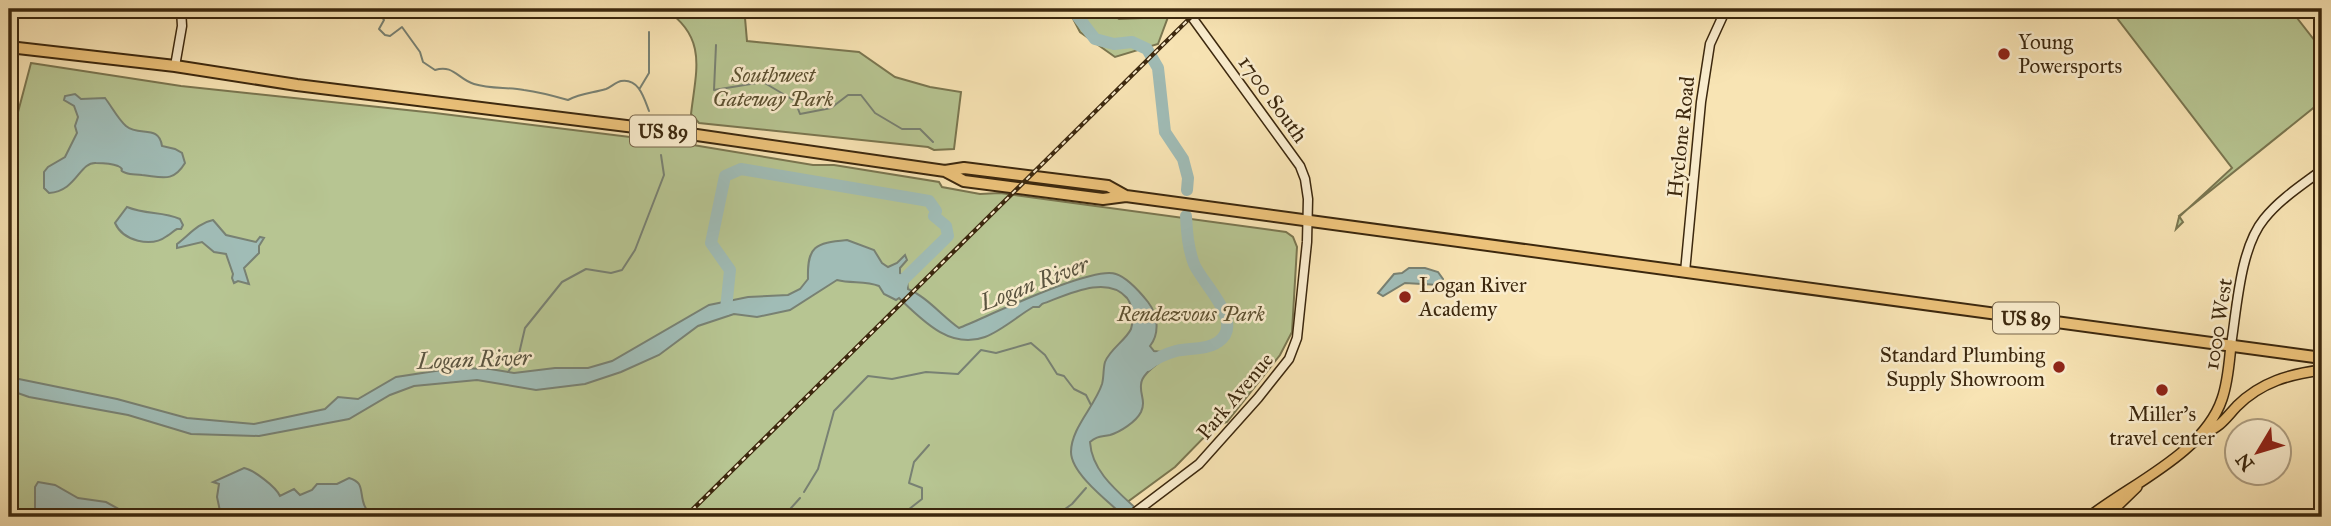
<svg xmlns="http://www.w3.org/2000/svg" width="2331" height="526" font-family="'IM FELL Great Primer',serif">
  <style>
    .green { fill: #b7c592; stroke: #7a7650; stroke-width: 2 }
    .water { fill: #a0bcb6; stroke: #788173; stroke-width: 2 }
    .lines { fill: none; stroke-linecap: round; stroke-linejoin: round }
    .stream { stroke: #788173; stroke-width: 2 }
    .river { stroke: #a0bcb6; stroke-width: 12 }
    .secondary-casing { stroke: #3c280e; stroke-width: 11 }
    .primary-casing { stroke: #3c280e; stroke-width: 12 }
    .highway-casing { stroke: #3c280e; stroke-width: 14 }
    .secondary { stroke: #faedce; stroke-width: 8 }
    .primary { stroke: #ecc27a; stroke-width: 9 }
    .highway { stroke: #ecc27a; stroke-width: 10 }
    .rail-casing { stroke: #3c280e; stroke-width: 4.5 }
    .rail { stroke: #faedce; stroke-width: 2; stroke-dasharray: 5; stroke-linecap: butt }
    .poi-dot { fill: #8f2418; stroke: #faedce; stroke-width: 2.5 }
    .labels { text-anchor: middle; dominant-baseline: central; stroke-width: 5; stroke-linejoin: round; paint-order: stroke }
    .shield { fill: #faedce; stroke: #756348; stroke-width: 2 }
    .shield-label { font-size: 19px; font-weight: bold; fill: #3c280e }
    .poi-label { font-size: 21px; fill: #3c280e; stroke: #faedce; text-anchor: start }
    .park-label { font-size: 21px; font-style: italic; fill: #5b4f2f; stroke: #faedce }
    .street-label { font-size: 21px; fill: #3c280e; stroke: #faedce }
    .water-label { font-size: 23px; font-style: italic; fill: #5a5440; stroke: #faedce }
  </style>
  <rect width="100%" height="100%" fill="#f8e4b4"/>
  <filter id="stains"><feTurbulence type="fractalNoise" baseFrequency=".00286" numOctaves="4"/><feColorMatrix values="0 0 0 0 .2 0 0 0 0 .09 0 0 0 0 .02 0 0 0 .5 -.17"/></filter>
  <radialGradient id="worn" r=".72"><stop offset=".6" stop-color="#630" stop-opacity="0"/><stop offset="1" stop-color="#630" stop-opacity=".3"/></radialGradient>
  <path class="green" d="M665,9H710L712,14L745,18L747,41L859,52L895,77L930,87L961,92L954,149L934,150L928,147L699,123L691,114C696,70 708,38 665,9Z
    M1068,9H1106L1119,19L1168,17L1158,44L1115,57L1080,32Z
    M2110,9H2290L2322,50V101L2179,216L2183,222L2176,229L2179,217L2232,168Z
    M31,63L181,86L435,113L687,144L813,165H834L939,182L942,187L980,194L1000,193L1286,232L1293,237L1297,247L1292,332L1280,355L1227,422L1214,427L1175,467L1107,517H9V146Z"/>
  <path class="water" d="M75,94L81,99L105,98C112,107 118,119 126,126C139,137 159,124 162,146L175,149L182,153L185,163C173,183 162,177 142,175C137,174 131,175 126,173C116,169 127,171 118,166C113,164 102,163 96,163C79,162 77,191 49,193L44,188V172L48,167L65,157L77,133L75,126L78,117L74,106L64,100L65,96Z
    M127,207C147,215 162,211 180,219L183,225L181,229H177C173,231 171,234 167,236C151,248 123,241 115,223Z
    M213,220L226,235L256,242L260,237L264,238L259,246V253L244,268L249,284L238,281L234,283L232,278L233,274L226,254L214,252L202,242L177,248V244C189,235 198,223 213,220Z
    M847,240L874,250L882,263L888,267L897,263L905,255L907,260L900,268V273L907,280L908,289C927,297 942,316 959,328C987,317 1093,265 1116,274C1128,278 1140,292 1148,302C1158,315 1160,333 1150,346L1154,351L1161,352L1162,360C1155,366 1141,375 1141,385C1140,395 1146,401 1141,412C1136,422 1120,432 1110,435C1101,437 1097,436 1090,442C1092,475 1124,496 1145,517H1125C1110,503 1071,474 1071,452C1071,428 1095,406 1102,384C1104,377 1103,369 1105,362C1110,349 1126,340 1131,329C1134,319 1133,306 1127,298C1107,274 1067,295 1042,304L1039,307H1033C1018,316 1001,331 985,337C950,350 922,320 899,298L896,300L884,294L879,286C865,280 852,284 837,280L790,310L757,317L734,314L698,326L659,355L621,372L585,384L536,390L477,380L414,386L390,395L349,419L259,436L191,434L128,415L29,397L9,390V377L117,399L187,418L254,424L325,409L338,397L358,399L396,377L455,368L490,369L514,373L555,368H588L612,361L709,305L748,297L788,295L800,289L808,279C807,246 815,243 847,240Z
    M1409,268H1425L1438,272L1443,279L1439,285L1405,283L1383,296L1378,293L1394,274L1402,273Z
    M244,468C254,470 276,487 280,496L294,489L300,495L312,490L317,484H337L349,478C363,482 360,489 363,501C364,507 368,512 371,517H231L220,511L217,497L219,484L213,482Z
    M38,482L55,485L78,498L106,502L126,513L141,510L155,517H35V487Z"/>
  <g class="lines">
    <path class="stream" d="M376,9L384,20L379,29L385,35L390,36L402,27L420,52L423,62L435,70C453,64 458,79 474,84C490,89 507,87 524,90C539,92 554,96 568,100C581,93 593,93 606,89C611,87 616,82 621,81C639,78 644,98 649,111
      M340,16H350L361,9
      M716,45L714,90L763,82L795,101L800,114L831,108L848,95H861L875,113L902,129H920L933,142
      M640,88L649,73V32
      M508,372L518,358L525,328L562,282L586,269L611,273L622,270L635,250L664,175L661,155
      M804,492L818,469L834,411L868,376L892,379L926,372L958,374L981,350L996,353L1031,343L1045,355L1057,374L1064,376L1074,389L1086,395L1091,405
      M783,517L800,498
      M899,517L922,499V488L909,483L914,462L929,445
      M1054,517L1072,504L1086,488"/>
    <path class="river" d="M1072,9L1095,39L1114,44L1132,42L1147,49L1158,68L1165,132L1183,159L1188,178L1187,190
      M726,309L730,270L711,243L725,176L741,169L929,201L936,211L934,216L946,226L948,236L903,280L900,290
      M1147,365C1156,358 1165,354 1176,351C1189,348 1207,350 1218,342C1246,323 1203,285 1194,264C1188,248 1187,233 1186,216"/>
    <defs>
      <path id="secondary" d="M175,66L182,26L181,9
        M1685,272L1701,102L1710,44L1726,9
        M2231,345C2237,308 2240,248 2264,219C2280,199 2302,185 2322,170
        M1129,517L1199,464L1258,398L1289,359L1297,338L1307,242L1308,199L1305,179L1300,166L1186,9"/>
      <path id="primary" d="M2204,434C2223,424 2223,421 2237,406C2261,382 2290,374 2322,370
        M2089,517C2131,484 2204,453 2222,399C2228,382 2229,364 2231,345
        M2106,517L2137,487"/>
      <path id="highway" d="M9,47L175,66L297,85L683,133L945,171L964,168L1108,186L1126,196
        M945,171L964,181L1103,199L1126,196L2322,358"/>
    </defs>
    <use href="#secondary" class="secondary-casing"/>
    <use href="#primary" class="primary-casing"/>
    <use href="#highway" class="highway-casing"/>
    <use href="#secondary" class="secondary"/>
    <use href="#primary" class="primary"/>
    <use href="#highway" class="highway"/>
    <defs>
      <path id="rail" d="M685,517L1199,9"/>
    </defs>
    <use href="#rail" class="rail-casing"/>
    <use href="#rail" class="rail"/>
  </g>
  <g class="poi-dot">
    <circle cx="2004" cy="54" r="7"/>
    <circle cx="1405" cy="297" r="7"/>
    <circle cx="2059" cy="367" r="7"/>
    <circle cx="2162" cy="390" r="7"/>
  </g>
  <g class="labels">
    <g class="shield">
      <rect x="630" y="115.5" width="66" height="31" rx="5"/>
      <rect x="1993" y="302.5" width="66" height="31" rx="5"/>
    </g>
    <g class="shield-label">
      <text x="663" y="131">US 89</text>
      <text x="2026" y="318">US 89</text>
    </g>
    <g class="poi-label">
      <text x="2018" y="42">Young<tspan x="2018" dy="24">Powersports</tspan></text>
      <text x="1419" y="285">Logan River<tspan x="1419" dy="24">Academy</tspan></text>
      <text x="2045" y="355" text-anchor="end">Standard Plumbing<tspan x="2045" dy="24">Supply Showroom</tspan></text>
      <text x="2162" y="414" text-anchor="middle">Miller's<tspan x="2162" dy="24">travel center</tspan></text>
    </g>
    <g class="park-label">
      <text x="773" y="75">Southwest<tspan x="773" dy="24">Gateway Park</tspan></text>
      <text x="1191" y="314">Rendezvous Park</text>
    </g>
    <g class="street-label">
      <text transform="translate(1273 99) rotate(54)">1700 South</text>
      <text transform="translate(1681 137) rotate(-84)">Hyclone Road</text>
      <text transform="translate(2218 324) rotate(-81)">1000 West</text>
      <text transform="translate(1235 396) rotate(-50)">Park Avenue</text>
    </g>
    <g class="water-label">
      <text transform="translate(1034 283) rotate(-21)">Logan River</text>
      <text transform="translate(474 359) rotate(-2)">Logan River</text>
    </g>
  </g>
  <rect width="2331" height="526" fill="none" stroke="#f8e4b4" stroke-width="35"/>
  <rect x="10" y="10" width="2310" height="505" fill="none" stroke="#3c280e" stroke-width="3.5"/>
  <rect x="18" y="18" width="2296" height="491" fill="none" stroke="#3c280e" stroke-width="2"/>
  <g transform="translate(2258 452) rotate(232)"><circle r="33" fill="#faedce" stroke="#ae9e81" stroke-width="2"/>
  <path d="M0-5L12 26L0 18L-12 26Z" fill="#8f2418"/>
  <text y="-10" font-size="19" font-weight="bold" text-anchor="middle" fill="#3c280e">N</text>
  </g>
  <rect width="100%" height="100%" filter="url(#stains)"/>
  <rect width="100%" height="100%" fill="url(#worn)"/>
</svg>
